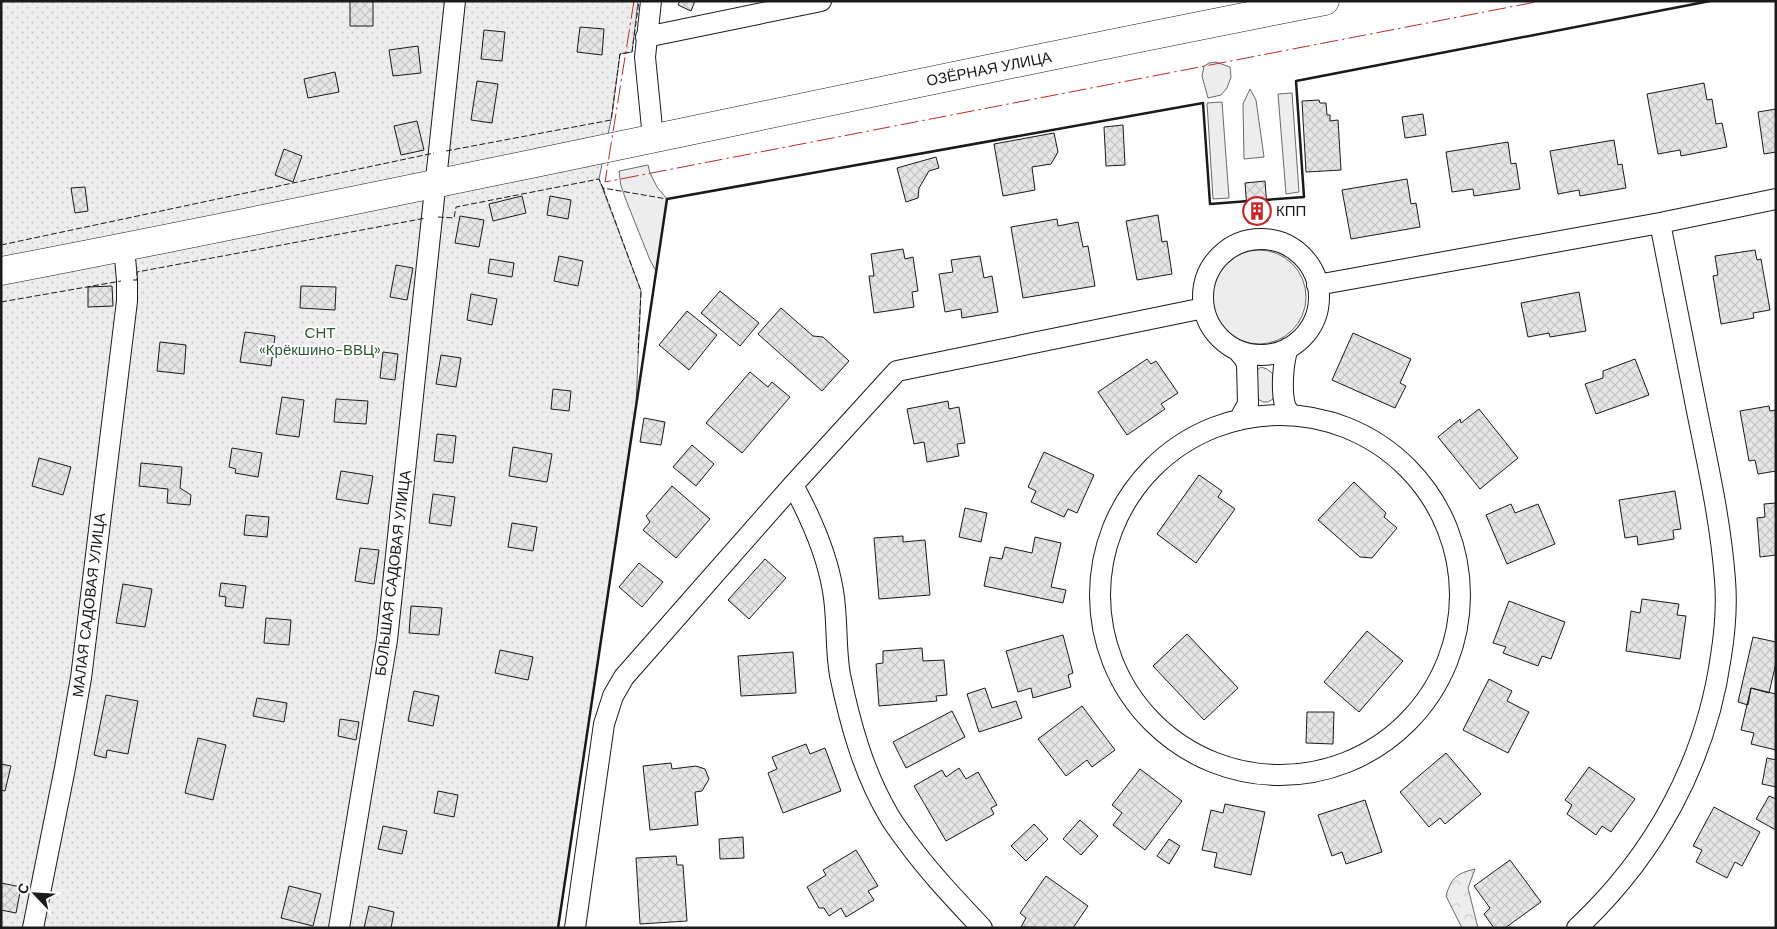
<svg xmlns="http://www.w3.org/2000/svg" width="1777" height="929" font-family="'DM Sans',sans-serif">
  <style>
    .built { fill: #ededed; stroke: #6a6a6a }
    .forest { fill: url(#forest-crowns); stroke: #6a6a6a }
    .garden { fill: url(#garden-dots); stroke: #6a6a6a }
    .building { fill: url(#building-cross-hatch); stroke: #1a1a1a }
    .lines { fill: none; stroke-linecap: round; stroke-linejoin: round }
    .street-casing { stroke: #1a1a1a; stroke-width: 22 }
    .secondary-casing { stroke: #1a1a1a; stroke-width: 29 }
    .street { stroke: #fff; stroke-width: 20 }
    .secondary { stroke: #fff; stroke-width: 28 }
    .fence { stroke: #1a1a1a; stroke-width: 1; stroke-dasharray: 6 2.5; stroke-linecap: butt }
    .wall { stroke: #1a1a1a; stroke-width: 2.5 }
    .power { stroke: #c62828; stroke-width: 1; stroke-dasharray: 18 4 2.5 4; stroke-linecap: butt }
    .labels { text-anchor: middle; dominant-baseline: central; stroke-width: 4; stroke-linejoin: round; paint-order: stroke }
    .street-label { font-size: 15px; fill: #1a1a1a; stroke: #fff }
    .poi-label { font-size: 15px; fill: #1a1a1a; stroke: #fff; text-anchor: start }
    .park-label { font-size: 15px; fill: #2b5a34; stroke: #fff }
  </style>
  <defs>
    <pattern id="forest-crowns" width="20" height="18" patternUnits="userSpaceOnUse" patternTransform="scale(1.25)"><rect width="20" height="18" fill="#ededed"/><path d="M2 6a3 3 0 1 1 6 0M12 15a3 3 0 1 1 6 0" fill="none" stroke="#cbcbcb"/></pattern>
    <pattern id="garden-dots" width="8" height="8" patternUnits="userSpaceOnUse" patternTransform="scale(1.25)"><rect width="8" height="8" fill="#ededed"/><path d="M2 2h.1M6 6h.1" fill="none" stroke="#cbcbcb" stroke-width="1.8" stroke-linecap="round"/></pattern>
    <pattern id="building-cross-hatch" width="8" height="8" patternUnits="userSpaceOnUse" patternTransform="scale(1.25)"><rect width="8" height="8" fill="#e6e6e6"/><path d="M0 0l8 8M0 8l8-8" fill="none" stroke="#c5c5c5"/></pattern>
  </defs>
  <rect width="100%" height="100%" fill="#fff"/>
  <path class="built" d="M1216,62L1230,67L1231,77L1227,88L1221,95L1208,98L1202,76L1204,66L1209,63Z
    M1250,89L1256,100L1264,157L1244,159L1243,104Z
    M1292,93L1299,192L1286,194L1278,94Z
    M1222,102L1229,198L1213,199L1207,103Z
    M648,165L650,173L657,187L667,199L656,271L650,260L626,200L621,186L619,171Z
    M1212 297a47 47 0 1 1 94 0a47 47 0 1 1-94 0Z
    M1261,367L1267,369L1273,374L1274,394L1273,399L1268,402H1263L1258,399L1256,371Z"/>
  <path class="forest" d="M1475,869L1468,888L1478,928H1462L1446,896C1451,878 1457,873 1475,869Z"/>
  <path class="garden" d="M1,1H638L632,52L620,54L612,115L599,179L641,291L636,405L558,928H1Z"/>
  <path class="building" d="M350,1H373V26H350Z
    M680,1H695L691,11L678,5Z
    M580,27L604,29L602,55L577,52Z
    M484,30L505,32L502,61L481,59Z
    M418,46L421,73L393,76L389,50Z
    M335,72L339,92L308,98L304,79Z
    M477,81L498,84L492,123L471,120Z
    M1704,83L1707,100L1712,99L1716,124L1722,123L1727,147L1681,156L1680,150L1658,154L1647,94Z
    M1319,100L1320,103H1326L1327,115H1330V121L1338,120L1341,170L1306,172L1302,101Z
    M1776,109V152L1764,154L1758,112Z
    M1423,114L1426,135L1405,138L1402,117Z
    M417,121L424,150L401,155L394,126Z
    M1123,125L1125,165L1106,166L1104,127Z
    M1054,133L1058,152L1051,164L1032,167L1035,190L1003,196L994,144Z
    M1614,140L1618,165L1622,164L1626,188L1580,196L1579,190L1558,194L1550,151Z
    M1508,142L1511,164L1516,163L1520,189L1474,196L1473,189L1452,192L1446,152Z
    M284,149L302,156L293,182L275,175Z
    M936,157L939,168L929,171L919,188L918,198L906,202L897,168Z
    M1407,179L1411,204L1416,203L1420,227L1351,239L1342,190Z
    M1265,181L1268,221L1248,223L1245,183Z
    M85,187L88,211L75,213L71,188Z
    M522,196L526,213L493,221L489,204Z
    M550,196L571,200L568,219L547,215Z
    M1158,215L1162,242L1167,241L1172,274L1137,280L1126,221Z
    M460,216L484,220L479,247L455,243Z
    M1057,219L1058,226L1078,222L1083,247L1088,246L1095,286L1023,298L1011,227Z
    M903,249L905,259L913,257L918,291L912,292L914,307L874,313L869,276H874L871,254Z
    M1755,250L1757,260L1761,259L1770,310L1753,313L1754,318L1721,324L1713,276L1718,275L1715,256Z
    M559,256L583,261L578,286L554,281Z
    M980,256L984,278L992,276L998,312L962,318L961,309L945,312L939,274L953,272L951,260Z
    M490,259L514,263L512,277L488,273Z
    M396,265L413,268L407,300L390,297Z
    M112,286L113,306L88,307V287Z
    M301,286L336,287L335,310L300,308Z
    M720,291L759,323L740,346L701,313Z
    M1579,292L1586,331L1550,337L1549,333L1528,337L1521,303Z
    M471,294L497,299L492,325L467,320Z
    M781,308L813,336L823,337L849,361L822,391L758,334Z
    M687,311L717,335L689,370L659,345Z
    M245,332L275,336L271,366L240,362Z
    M1353,333L1411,359L1400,383L1406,386L1395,408L1332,380Z
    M160,342L186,345L184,374L157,371Z
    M383,352L398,354L395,380L380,378Z
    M441,355L461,358L456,387L436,384Z
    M1147,359L1151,364L1156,361L1178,393L1161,404L1165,409L1127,435L1098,392Z
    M1635,359L1649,395L1596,414L1585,384L1603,378V371Z
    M750,372L768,387L772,382L790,397L742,453L706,423Z
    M553,389L571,391L569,411L551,409Z
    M282,397L304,400L299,437L276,434Z
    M336,399L368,401L366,424L334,422Z
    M948,401L949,409L959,407L965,443L957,444L959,456L927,462L924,442L914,444L907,409Z
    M1769,406L1770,411L1776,410V471L1758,474L1755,460L1749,461L1740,411Z
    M1479,409L1518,458L1480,489L1438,437L1460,419L1461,423Z
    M644,418L665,422L661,445L640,442Z
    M437,434L456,436L453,463L434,461Z
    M692,445L714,464L696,486L673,467Z
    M513,447L552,454L547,482L509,476Z
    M232,448L262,453L258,477L235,473L236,469L229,467Z
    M1044,452L1094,475L1077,513L1068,509L1064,517L1031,502L1036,491L1028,487Z
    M39,458L71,467L63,495L32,486Z
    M141,463L182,467L180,488L191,495L190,505L167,503L168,489L139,486Z
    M341,471L373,476L368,504L336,499Z
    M1199,475L1222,491L1218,497L1235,509L1196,563L1157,534Z
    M1354,482L1386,513L1384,517L1397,528L1372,558L1360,557L1318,520Z
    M672,486L710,519L676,558L643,530L650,522L646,516Z
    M1675,491L1681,529L1673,530L1674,539L1638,545L1637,536L1625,538L1619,500Z
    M433,494L455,497L451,526L429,523Z
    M1776,503V555L1760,557L1757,518L1765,517L1764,504Z
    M1511,504L1515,513L1538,504L1555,544L1507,564L1486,515Z
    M965,508L987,513L981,542L959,537Z
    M246,515L269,517L267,537L244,535Z
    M512,523L537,527L533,551L508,547Z
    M903,536V542L925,540L930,595L879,599L874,538Z
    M1035,537L1061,543L1051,587L1066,590L1063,603L984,586L990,557L1002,559L1005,547L1032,553Z
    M360,548L379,550L374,584L355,581Z
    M765,559L786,578L749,619L728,600Z
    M639,563L663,582L642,607L619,587Z
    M221,583L246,586L243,608L225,606L226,597L219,596Z
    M123,584L152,589L145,627L116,623Z
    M1642,599L1679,604L1677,615L1686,616L1680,659L1626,651L1631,611L1640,613Z
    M1509,601L1565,622L1551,659L1542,656L1538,666L1503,653L1506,647L1493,643Z
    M411,606L442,608L439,635L409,633Z
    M266,618L291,620L289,645L264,643Z
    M1367,631L1403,661L1359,712L1324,682Z
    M1187,634L1238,688L1204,720L1153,666Z
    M1063,635L1073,673L1068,675L1071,687L1033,698L1031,688L1018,692L1006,651Z
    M1753,637L1776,642V663L1769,693L1751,688L1748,705L1738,702Z
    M922,648L923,661L944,660L947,695L936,696L937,701L879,706L876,664L883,663V651Z
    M500,650L533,657L528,680L495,673Z
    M793,652L796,693L741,696L738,656Z
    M1489,679L1512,691L1507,701L1529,712L1508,753L1463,730Z
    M985,688L992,708L1016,701L1022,718L979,732L967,694Z
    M1751,688L1776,694V750L1751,744L1754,733L1741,730Z
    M414,691L439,696L433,726L408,721Z
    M106,695L138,701L128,754L107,750L106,758L94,755Z
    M257,698L287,703L284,722L253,716Z
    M1082,706L1115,750L1092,767L1087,760L1066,776L1038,739Z
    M952,711L965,737L906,768L893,742Z
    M1307,712H1334L1333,744L1306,743Z
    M340,719L359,722L356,740L338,736Z
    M198,738L226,745L213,800L185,793Z
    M806,744L810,754L825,748L841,791L783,813L768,773L777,769L772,757Z
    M1446,753L1481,794L1445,824L1440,818L1429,827L1400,792Z
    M1767,758L1776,760V787L1762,784Z
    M671,763L672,769L696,766L705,769L709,779L702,791L695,792L698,825L650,830L643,766Z
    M1,764L11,766L5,791L1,790Z
    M1589,767L1635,799L1611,832L1602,826L1596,835L1567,814L1572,805L1565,800Z
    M959,768L966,779L978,772L997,805L991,808L994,814L946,841L914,786L942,770L946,777Z
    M1140,769L1182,801L1145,850L1113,825L1122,813L1112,805Z
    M438,791L458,795L454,817L434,813Z
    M1769,796L1776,799V830L1756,819Z
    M1365,800L1382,852L1346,864L1342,852L1332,856L1318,815Z
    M1225,804L1265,812L1251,875L1214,867L1217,853L1202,850L1211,810L1223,813Z
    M1714,807L1760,832L1742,866L1735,862L1727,878L1696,862L1702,850L1693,846Z
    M1080,820L1098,836L1081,855L1063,839Z
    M1034,824L1048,839L1026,861L1011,846Z
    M383,826L407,831L402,854L378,849Z
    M743,837L744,858L720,859L719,839Z
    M1169,839L1180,846L1169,864L1157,856Z
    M856,850L878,886L868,891L874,900L846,917L841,908L829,916L824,908H819L807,887L826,875L823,870Z
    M676,856L677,865H683L687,921L640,924L636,858Z
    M1510,860L1541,902L1505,928H1494L1484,914L1490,908L1474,886Z
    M1046,876L1088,906L1073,928L1021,927L1026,918L1020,913Z
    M1,883L21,887L16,913L1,910Z
    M289,886L321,894L313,926L281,918Z
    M369,906L394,912L391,928H364Z"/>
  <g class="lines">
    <defs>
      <path id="street" d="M651,1L645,57L653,138
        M646,37L821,1
        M1203 297a58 58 0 1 1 116 0a58 58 0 1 1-116 0Z
        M1317,285L1660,223L1776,199
        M1288,348C1283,362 1281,390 1285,405C1286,409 1289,412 1292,415
        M1238,351L1244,358L1247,364L1248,404L1239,420
        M1100 595a180 180 0 1 1 360 0a180 180 0 1 1-360 0Z
        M793,485C811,518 827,554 833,591C838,619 835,647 840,675C850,723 863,771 888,814C893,823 899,831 905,839C928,871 955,899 982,928
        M33,928L65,768L81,678L127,301V280L124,247
        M339,928L387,640L455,1
        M575,928L604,724L613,696L624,677L793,485L897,371L1204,308
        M1577,928C1655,855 1706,762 1721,656C1725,631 1727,605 1725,580C1721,525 1709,470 1698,416C1685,352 1673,287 1660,223"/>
      <path id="secondary" d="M1,271C444,186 883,87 1325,1"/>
    </defs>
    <use href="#street" class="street-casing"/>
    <use href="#secondary" class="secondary-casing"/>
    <use href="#street" class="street"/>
    <use href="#secondary" class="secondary"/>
    <path class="fence" d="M446,151L611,120L620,54L632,52L639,1
      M603,188L641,291L638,353
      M1267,200L1304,197L1296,81L1710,1
      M438,217L454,218L456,207L599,179L603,188L667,199
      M1,245L434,153
      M133,280H137V272L426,218
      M1,302L121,281
      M558,928L667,199L1203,103L1210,204L1246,201"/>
    <path class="wall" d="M1264,200L1304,197L1296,81L1710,1
      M558,928L667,199L1203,103L1210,204L1249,201"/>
    <path class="power" d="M634,1L605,182L1541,1"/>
  </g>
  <defs>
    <symbol id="building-ring" viewBox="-11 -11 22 22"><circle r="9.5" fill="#fff" stroke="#c62828" stroke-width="1.5"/><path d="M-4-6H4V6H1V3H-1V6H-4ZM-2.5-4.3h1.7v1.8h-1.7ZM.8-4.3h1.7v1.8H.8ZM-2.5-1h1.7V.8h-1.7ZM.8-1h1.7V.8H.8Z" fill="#c62828"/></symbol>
  </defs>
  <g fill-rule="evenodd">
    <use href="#building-ring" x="1241" y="195" width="32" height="32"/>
  </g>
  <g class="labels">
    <g class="street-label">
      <text transform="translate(989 69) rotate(-11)">ОЗЁРНАЯ УЛИЦА</text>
      <text transform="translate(393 573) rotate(-83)">БОЛЬШАЯ САДОВАЯ УЛИЦА</text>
      <text transform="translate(89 605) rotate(-83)">МАЛАЯ САДОВАЯ УЛИЦА</text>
    </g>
    <g class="poi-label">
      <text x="1276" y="211">КПП</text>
    </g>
    <g class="park-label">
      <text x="320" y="333">СНТ<tspan x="320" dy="17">«Крёкшино-ВВЦ»</tspan></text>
    </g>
  </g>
  <rect width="1777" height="929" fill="none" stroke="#1a1a1a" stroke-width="5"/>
  <g transform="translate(35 894) rotate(295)" stroke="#ffffff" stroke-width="4" paint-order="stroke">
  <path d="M0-4L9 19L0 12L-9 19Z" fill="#1a1a1a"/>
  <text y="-8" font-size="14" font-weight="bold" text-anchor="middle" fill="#1a1a1a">С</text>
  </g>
</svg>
